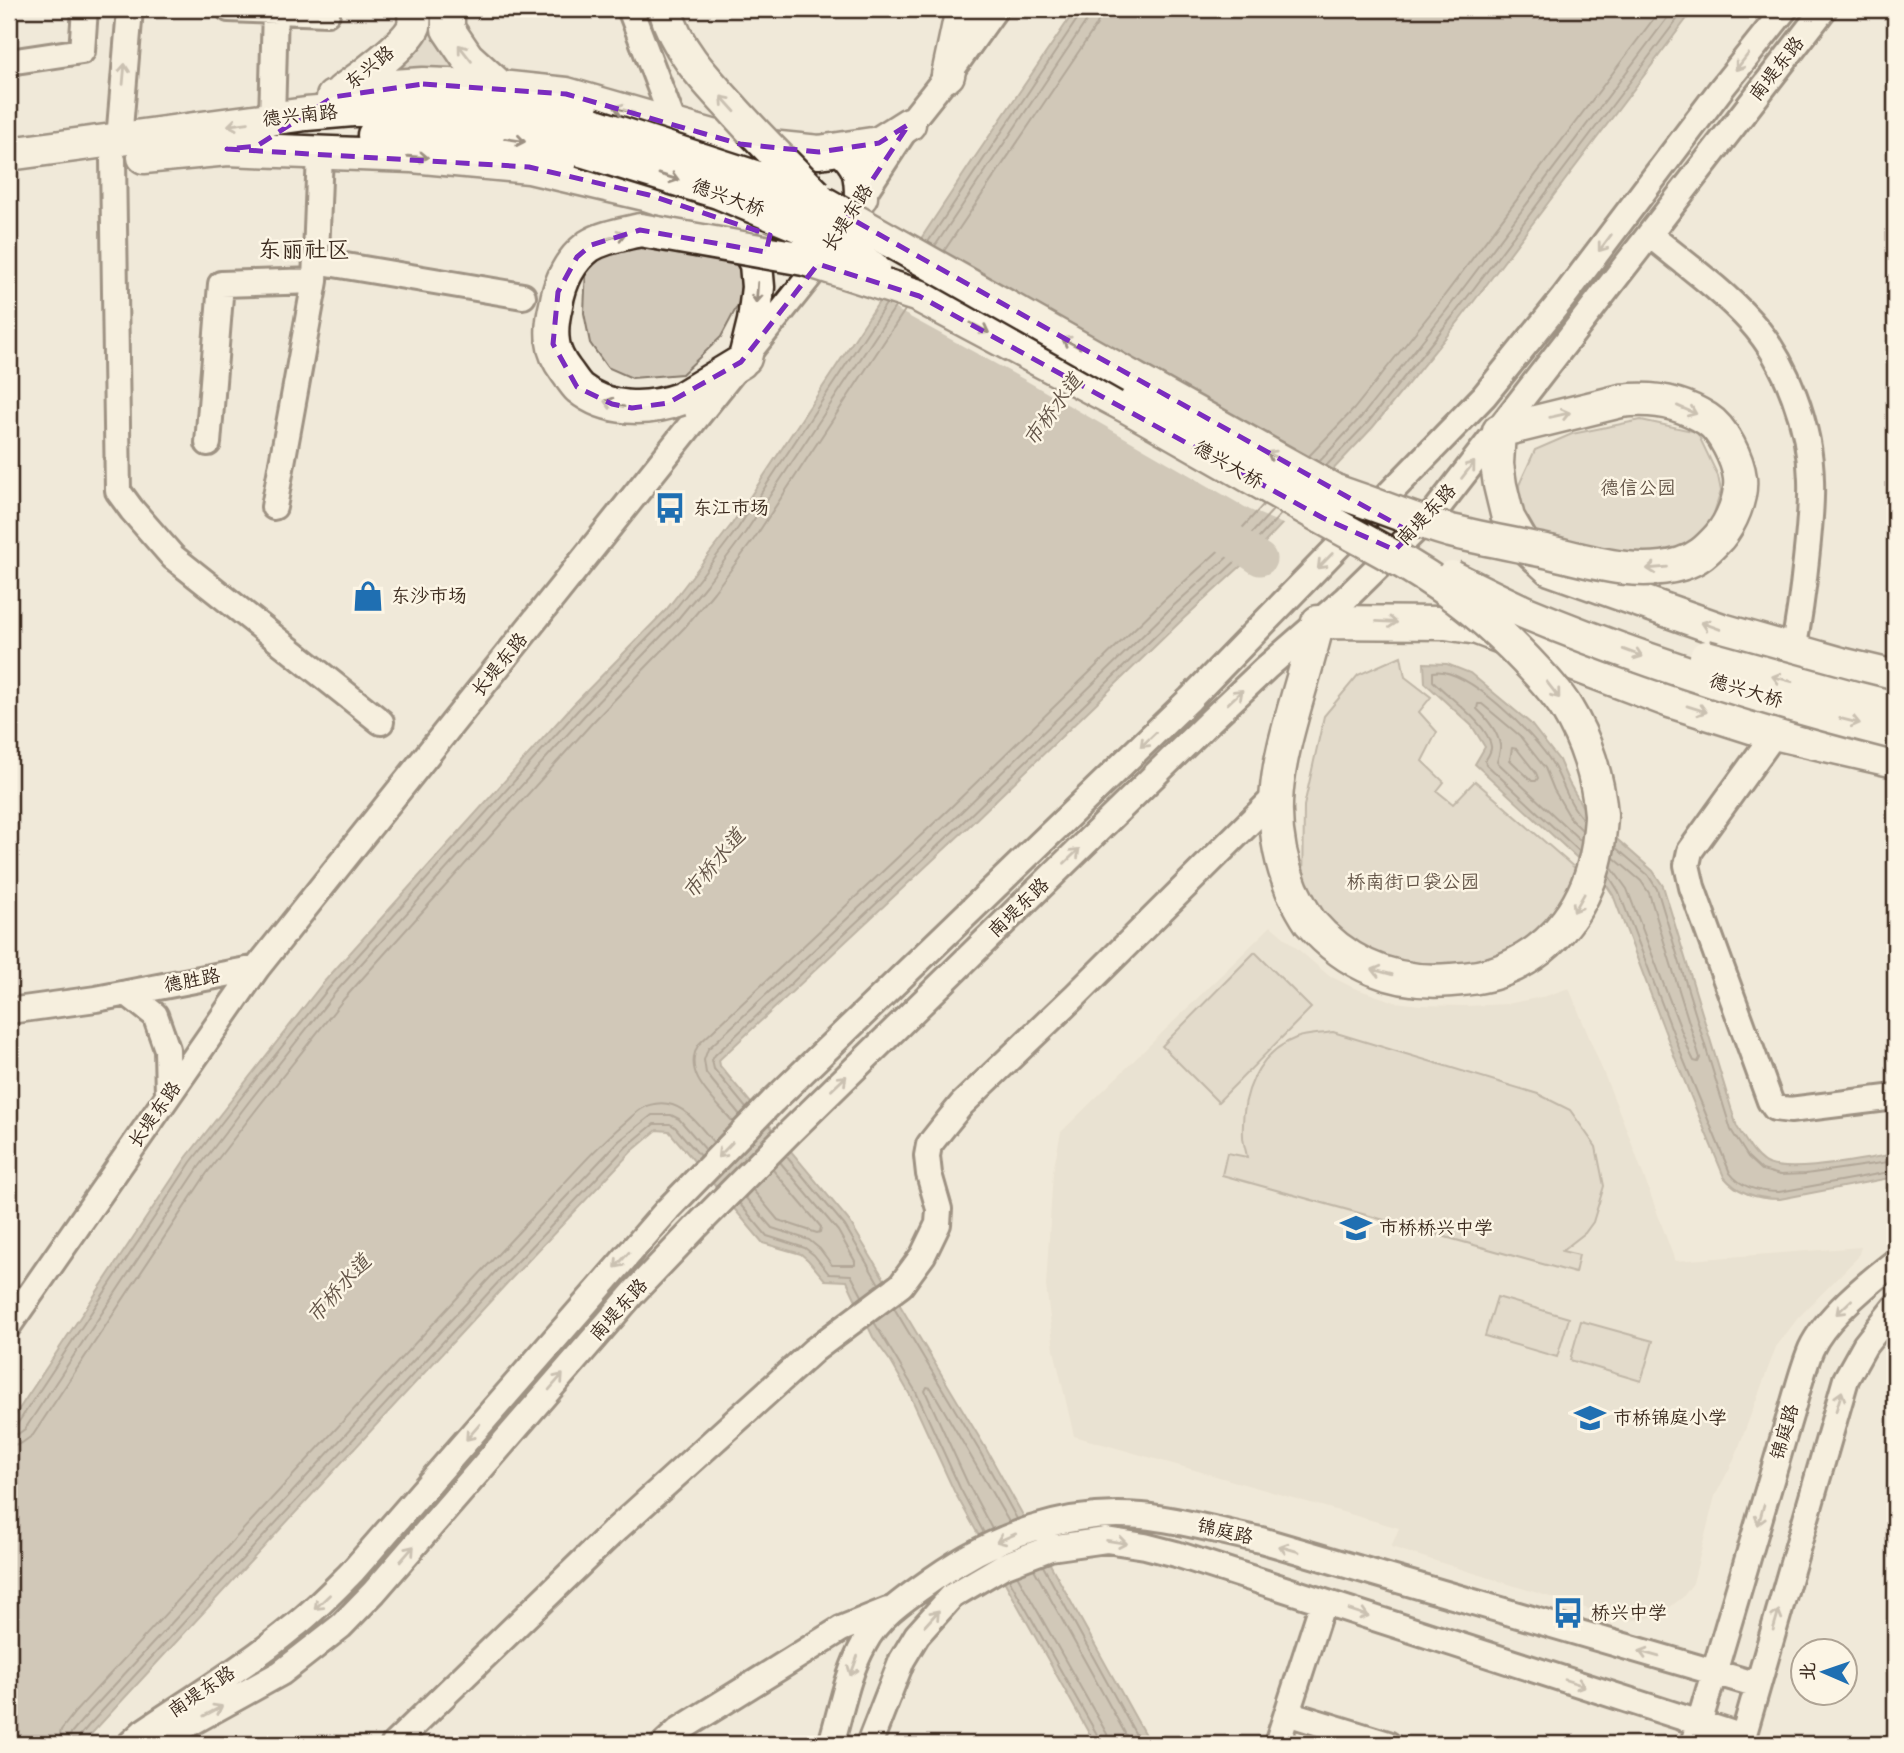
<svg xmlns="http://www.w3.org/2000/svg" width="1904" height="1753" font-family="'Architects Daughter','LXGW WenKai TC',sans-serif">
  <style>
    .built { fill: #e1d9c9 }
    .green { fill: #d2c9ba; stroke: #867a6c; stroke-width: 2 }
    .water { fill: #aaa091; stroke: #7e7163; stroke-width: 2 }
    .pier { fill: #f0e9d9 }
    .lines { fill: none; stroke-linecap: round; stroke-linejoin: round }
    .shore { stroke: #67594c; stroke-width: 2 }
    .river { stroke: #aaa091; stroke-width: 33 }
    .minor-casing { stroke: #3b2a1e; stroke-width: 30 }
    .major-casing { stroke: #3b2a1e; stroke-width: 37 }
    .minor { stroke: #fcf5e5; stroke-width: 24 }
    .major { stroke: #fcf5e5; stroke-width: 32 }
    .major-bridge-casing { stroke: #3b2a1e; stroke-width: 37; stroke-linecap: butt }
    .major-bridge { stroke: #fcf5e5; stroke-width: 32 }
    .oneway { stroke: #9c9082 }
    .marked { fill: none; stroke: #7b2cbf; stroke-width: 5; stroke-dasharray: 14 9; stroke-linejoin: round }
    .labels { text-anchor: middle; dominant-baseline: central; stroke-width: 5; stroke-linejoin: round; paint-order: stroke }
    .street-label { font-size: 19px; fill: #3b2a1e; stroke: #fcf5e5 }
    .park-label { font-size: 19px; fill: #615245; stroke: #fcf5e5 }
    .poi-label { font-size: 19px; fill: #3b2a1e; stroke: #fcf5e5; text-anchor: start }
    .water-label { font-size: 21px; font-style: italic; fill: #625346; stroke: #fcf5e5 }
    .quarter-label { font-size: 23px; fill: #3b2a1e; stroke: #fcf5e5 }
  </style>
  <rect width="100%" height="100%" fill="#f0e9d9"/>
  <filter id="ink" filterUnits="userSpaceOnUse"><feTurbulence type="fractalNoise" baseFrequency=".0143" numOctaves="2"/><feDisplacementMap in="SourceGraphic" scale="14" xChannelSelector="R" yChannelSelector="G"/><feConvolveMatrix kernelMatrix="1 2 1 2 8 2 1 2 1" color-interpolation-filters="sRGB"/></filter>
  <g filter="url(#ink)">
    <path class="built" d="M1271,926L1328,975L1354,988L1395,1002L1421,1005L1465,1006L1507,1004L1546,996L1569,988L1626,1128L1675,1261L1861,1247L1858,1257L1798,1318L1776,1347L1734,1460L1715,1496L1693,1583L1683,1597L1660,1615L1644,1619L1626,1621L1391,1547L1399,1528L1074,1436L1054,1350L1046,1286L1053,1171L1061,1132Z"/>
    <path class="green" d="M430,21L469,80L370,82L404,52Z
      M622,241L742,262L740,301L721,337L682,374L632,378L607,367L590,343L584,313L586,266Z
      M1641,420L1697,432L1718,476L1721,491L1709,529L1685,548L1642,556L1532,536L1521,517L1519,485L1535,450L1572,434Z
      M1401,656L1405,677L1431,697L1419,712L1437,732L1422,761L1444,782L1437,791L1453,804L1475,781L1576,869L1575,883L1560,922L1514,958L1447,976L1357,952L1303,894L1304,806L1324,716L1358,675Z
      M1255,952L1311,1008L1218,1102L1162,1046Z
      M1333,1032L1538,1094L1570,1110L1596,1147L1604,1186L1593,1222L1585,1233L1562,1251L1579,1255L1575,1273L1222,1175L1227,1153L1247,1157C1246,1150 1243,1143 1243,1136C1241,1097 1256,1053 1296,1038C1307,1034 1321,1034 1333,1032Z
      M1497,1297L1569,1318L1557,1357L1485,1336Z
      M1581,1321L1653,1341L1641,1381L1570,1360Z"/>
    <path class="water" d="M1076,9H1694L1459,321L1373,427L1253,555L1182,620L966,829L719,1060L720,1066L850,1222L985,1447L1150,1744H1095L954,1491L910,1395L891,1362L873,1337L847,1281L825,1280L808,1260L801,1254L763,1243L669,1131L657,1130L631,1152L509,1281L82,1744H9V1424L186,1158L323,983L573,705L666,610L732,524L971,163Z
      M1424,663L1447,664L1470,673L1530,723L1559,760L1569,783L1585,811L1653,871L1663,886L1737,1127C1745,1139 1752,1154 1764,1162C1786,1176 1868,1158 1895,1154V1177L1780,1199C1759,1199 1738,1194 1724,1177L1675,1058L1613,895L1603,880L1587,867L1475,764L1485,747L1472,726L1425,683Z"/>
    <path class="pier" d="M913,244L1336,471L1285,525L1250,510L1025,380L877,299Z"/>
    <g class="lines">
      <path class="shore" d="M928,242L1080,15L1081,9
        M935,246L1087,20L1090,9
        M944,251L1096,26L1100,17L1101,9
        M1309,456L1354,409L1438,304L1661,9
        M1319,462L1362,416L1446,311L1674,9
        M1326,466L1368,422L1453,316L1685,9
        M1512,748L1517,749L1536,773L1538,778L1536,781H1532L1510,760Z
        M1581,841L1497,762C1498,757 1501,751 1500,745C1498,732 1486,717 1477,709L1478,704H1482L1519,735L1545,768L1554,790L1571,819L1582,830
        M1615,847L1648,875L1657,889L1731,1130L1748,1157L1762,1170L1780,1175L1806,1174L1895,1161
        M1579,851L1486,764L1485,761C1488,756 1492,751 1491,746C1488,724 1448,697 1433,681V672C1465,665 1536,736 1552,763C1563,781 1568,804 1583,819
        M1611,867L1627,889L1690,1053L1694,1061L1698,1062L1700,1058L1649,893L1641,881L1613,857
        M1609,876L1619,892L1682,1056L1730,1173C1741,1188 1761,1192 1779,1192L1895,1171
        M746,1108L714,1069L712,1060L715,1055L961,824L1177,615L1248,550L1281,514
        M740,1115L706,1073L704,1060L708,1049L955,818L1171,608L1242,544L1273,510
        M733,1122C715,1100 680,1074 699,1044L948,810L1163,601L1235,536L1264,504
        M786,1156L845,1226L879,1284
        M753,1190L778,1220L817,1233L820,1232L821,1227L773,1170
        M745,1197L772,1228L809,1240L820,1249L832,1265H855V1261L838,1231L780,1162
        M739,1203L767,1236L805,1248L814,1255L829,1274L851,1275L862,1296
        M894,1308L979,1450L1017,1519
        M874,1322L916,1392L960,1488L984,1533
        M9,1427L13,1426L18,1423L191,1162L244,1094L329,988L578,710L671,614L699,579L738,528L886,304
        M9,1435L18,1434L25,1429L199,1167L251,1099L335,993L584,716L677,620L706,585L745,533L895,307
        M9,1446L22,1443L33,1435L207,1173L259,1106L343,1000L592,723L685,627L714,592L754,539L905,310
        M992,1529L968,1484L925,1391L927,1387L931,1388L1009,1522
        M1043,1566L1141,1744
        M1034,1569L1131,1744
        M1017,1575L1107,1734L1109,1744
        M1009,1579L1099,1738L1100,1744
        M58,1744L61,1730L75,1712C226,1549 376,1384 528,1222C561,1188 592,1150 628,1120C635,1114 641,1107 650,1105C680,1096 697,1123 713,1142
        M68,1744L71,1733L83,1719L497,1270L619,1141L652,1115H671L679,1119L706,1150
        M77,1744L78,1738L89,1725L504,1276L626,1147L654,1124H670L675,1127L700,1156"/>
      <path class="river" d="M1215,529L1260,559"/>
      <defs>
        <path id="minor" d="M229,9L327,13V9
          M630,9L674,124
          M9,62L82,51L85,9
          M272,119L275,9
          M119,140L130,9
          M113,160L118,491L132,510L173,557L381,722
          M858,202L909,124L948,75L995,9
          M1650,235C1684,263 1721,289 1751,322C1787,362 1810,426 1811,480C1812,506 1809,533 1806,560C1803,590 1799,620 1793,650
          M316,261L523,296
          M208,443L221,284L315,281
          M274,507L315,281L320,153
          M1775,733L1690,851L1687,865L1692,887L1770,1101L1775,1108L1790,1110L1895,1097
          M127,993L155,1015L167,1049L168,1096
          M9,1011L96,999L257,968
          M9,1325L257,968L809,277L826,250
          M1287,1713L1388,1744
          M130,1744L143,1732C193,1698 246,1666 293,1627C314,1611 333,1591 352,1572L668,1209L773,1101L1190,699L1484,396L1563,298L1721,89L1785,9
          M153,1744L281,1673L341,1626L374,1592L634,1292L695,1228L791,1131L1210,721L1266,668L1345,599L1436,510L1824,9
          M394,1744L612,1533L814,1350L901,1285L923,1255L938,1224L939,1209L929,1174L927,1156L929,1145L944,1126L962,1104L1076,995L1276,796
          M664,1744L679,1730L841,1629L888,1610
          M831,1744C841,1711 847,1674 864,1644C879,1615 908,1597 933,1579C994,1536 1066,1509 1142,1516C1182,1520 1222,1532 1261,1540L1758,1685
          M869,1744L902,1660L917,1635L952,1596L1003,1566L1050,1548L1106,1540L1145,1546L1176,1554L1743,1737
          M1277,1744L1323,1602
          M1693,1744L1794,1402C1799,1385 1804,1366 1811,1349C1825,1318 1868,1283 1895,1262
          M1741,1744L1846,1379L1865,1345L1895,1307"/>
        <path id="major" d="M448,9V29L467,57L500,87
          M948,75L962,9
          M342,91C358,80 408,43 414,26C415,21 414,14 414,9
          M333,97L379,87L423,84L500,87L566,94L740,144L819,152L879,143L909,124
          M374,135L473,133L581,150
          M227,149L412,156L529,167L649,195L716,217L740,235L756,264L758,287L754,321L745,358
          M842,149C859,165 861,174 861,197
          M9,154L306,114L353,110L471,109L502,111L592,124
          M144,157L249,147
          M919,296L1128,407L1323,518
          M1131,377L1335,491
          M680,399L741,362
          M1621,401L1499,431L1497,464L1500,485L1508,518L1523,544L1550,569L1722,630L1841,664L1895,677
          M1292,890C1263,819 1278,765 1298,695C1305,671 1312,647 1318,622L1446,623L1477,628L1670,701L1761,730L1895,761"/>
      </defs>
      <use href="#minor" class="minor-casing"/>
      <use href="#major" class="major-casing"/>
      <use href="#minor" class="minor"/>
      <use href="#major" class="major"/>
      <defs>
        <path id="major-bridge" d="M665,9C675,47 703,77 730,106C757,137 787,166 816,195
          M592,124L758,178L827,205L1131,377
          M581,150L718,192L807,229L873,268
          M680,399C647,411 607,411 579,388C574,383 570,376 566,371C560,363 554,352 553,342C551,329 553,317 556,305C560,281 569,261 589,246C603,237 624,234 640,230L804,259L919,296
          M1335,491C1372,503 1414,521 1451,531C1484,539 1517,545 1550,552C1591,562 1638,577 1681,564C1698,559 1707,550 1719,537C1731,523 1742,498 1740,478C1738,460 1723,429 1707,419C1681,402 1652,397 1621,401
          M1452,577C1476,589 1500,601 1524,612C1644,662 1769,701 1895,733
          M1706,657L1855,698L1895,708
          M1292,890C1297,900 1303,912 1310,922C1347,965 1395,985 1451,980C1468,979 1486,977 1503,970C1556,949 1589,902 1598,846C1599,836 1601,825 1601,814C1598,778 1586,740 1567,709C1556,691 1541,676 1526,660C1493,625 1453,592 1411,567C1383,550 1353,535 1323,518"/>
      </defs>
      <use href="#major-bridge" class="major-bridge-casing"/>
      <use href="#major-bridge" class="major-bridge"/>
    </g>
    <defs><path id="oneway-shaft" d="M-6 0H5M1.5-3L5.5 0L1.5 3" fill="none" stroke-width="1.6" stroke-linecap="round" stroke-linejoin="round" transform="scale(1.75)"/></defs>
    <g class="oneway">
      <use href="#oneway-shaft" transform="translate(465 53) rotate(-128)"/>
      <use href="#oneway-shaft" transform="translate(1742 62) rotate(128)"/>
      <use href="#oneway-shaft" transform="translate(124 74) rotate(-85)"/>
      <use href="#oneway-shaft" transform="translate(728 104) rotate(-132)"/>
      <use href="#oneway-shaft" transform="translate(624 110) rotate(-164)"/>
      <use href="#oneway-shaft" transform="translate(238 124) rotate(172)"/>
      <use href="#oneway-shaft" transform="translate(515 140) rotate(9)"/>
      <use href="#oneway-shaft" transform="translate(418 157) rotate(4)"/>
      <use href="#oneway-shaft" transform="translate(669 177) rotate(17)"/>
      <use href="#oneway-shaft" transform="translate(616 236) rotate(-17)"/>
      <use href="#oneway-shaft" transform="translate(1605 243) rotate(127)"/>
      <use href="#oneway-shaft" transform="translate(757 293) rotate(94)"/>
      <use href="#oneway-shaft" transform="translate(980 328) rotate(28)"/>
      <use href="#oneway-shaft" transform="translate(1071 343) rotate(-151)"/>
      <use href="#oneway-shaft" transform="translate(614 404) rotate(-164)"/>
      <use href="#oneway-shaft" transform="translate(1687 410) rotate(23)"/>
      <use href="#oneway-shaft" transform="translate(1560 415) rotate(-13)"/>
      <use href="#oneway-shaft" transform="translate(1276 457) rotate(-151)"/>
      <use href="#oneway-shaft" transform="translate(1468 470) rotate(-52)"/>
      <use href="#oneway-shaft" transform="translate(1325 561) rotate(134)"/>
      <use href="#oneway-shaft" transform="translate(1657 568) rotate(175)"/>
      <use href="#oneway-shaft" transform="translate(1387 622) rotate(3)"/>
      <use href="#oneway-shaft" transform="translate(1711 626) rotate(-160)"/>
      <use href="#oneway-shaft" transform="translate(1633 653) rotate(20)"/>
      <use href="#oneway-shaft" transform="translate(1782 679) rotate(-165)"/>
      <use href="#oneway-shaft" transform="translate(1553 690) rotate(52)"/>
      <use href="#oneway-shaft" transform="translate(1235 697) rotate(-43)"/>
      <use href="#oneway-shaft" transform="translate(1697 709) rotate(17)"/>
      <use href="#oneway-shaft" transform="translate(1850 721) rotate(14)"/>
      <use href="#oneway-shaft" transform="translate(1148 740) rotate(136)"/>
      <use href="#oneway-shaft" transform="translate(1072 856) rotate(-44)"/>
      <use href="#oneway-shaft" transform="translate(1579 903) rotate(120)"/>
      <use href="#oneway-shaft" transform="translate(1382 972) rotate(-165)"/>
      <use href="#oneway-shaft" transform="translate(839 1083) rotate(-44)"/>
      <use href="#oneway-shaft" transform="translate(725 1150) rotate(134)"/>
      <use href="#oneway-shaft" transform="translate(622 1260) rotate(132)"/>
      <use href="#oneway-shaft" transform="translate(1844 1307) rotate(137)"/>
      <use href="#oneway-shaft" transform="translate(556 1382) rotate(-49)"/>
      <use href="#oneway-shaft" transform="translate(1839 1401) rotate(-73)"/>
      <use href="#oneway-shaft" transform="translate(473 1432) rotate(131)"/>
      <use href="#oneway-shaft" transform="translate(1761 1515) rotate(106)"/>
      <use href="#oneway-shaft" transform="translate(1006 1538) rotate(157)"/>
      <use href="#oneway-shaft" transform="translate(1117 1542) rotate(9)"/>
      <use href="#oneway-shaft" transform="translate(1289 1549) rotate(-164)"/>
      <use href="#oneway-shaft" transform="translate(407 1554) rotate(-49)"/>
      <use href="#oneway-shaft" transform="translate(322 1602) rotate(136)"/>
      <use href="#oneway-shaft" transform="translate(1359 1613) rotate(18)"/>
      <use href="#oneway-shaft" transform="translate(932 1618) rotate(-48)"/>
      <use href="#oneway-shaft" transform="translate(1776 1620) rotate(-74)"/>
      <use href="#oneway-shaft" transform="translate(1649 1654) rotate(-164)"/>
      <use href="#oneway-shaft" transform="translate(854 1666) rotate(110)"/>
      <use href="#oneway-shaft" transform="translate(1575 1683) rotate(18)"/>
      <use href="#oneway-shaft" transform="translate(213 1711) rotate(-28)"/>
    </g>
  </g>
  <path d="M0 0H1904V1753H0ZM423,84L566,94L740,144L819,152L879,143L909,124L848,217L1412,533L1395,550L1323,518L919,296L818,264L741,362L668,403L632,408L612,404L577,387L553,344L558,292L577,257L591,245L640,230L766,252L770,235L649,195L529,167L227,149L257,146L333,97Z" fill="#f0e9d9" fill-opacity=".55" fill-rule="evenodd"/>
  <path class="marked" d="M423,84L566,94L740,144L819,152L879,143L909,124L848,217L1412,533L1395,550L1323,518L919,296L818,264L741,362L668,403L632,408L612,404L577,387L553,344L558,292L577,257L591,245L640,230L766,252L770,235L649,195L529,167L227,149L257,146L333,97Z"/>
  <defs>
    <symbol id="bus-bare" viewBox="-9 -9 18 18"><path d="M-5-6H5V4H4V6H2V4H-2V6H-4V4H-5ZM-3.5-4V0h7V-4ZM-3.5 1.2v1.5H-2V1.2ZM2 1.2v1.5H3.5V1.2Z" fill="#1f6fb2" stroke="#fcf5e5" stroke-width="2.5" paint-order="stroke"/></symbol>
    <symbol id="shop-bare" viewBox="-9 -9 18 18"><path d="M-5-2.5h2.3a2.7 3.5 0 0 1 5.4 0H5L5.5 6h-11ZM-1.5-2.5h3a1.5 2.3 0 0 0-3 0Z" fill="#1f6fb2" stroke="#fcf5e5" stroke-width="2.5" paint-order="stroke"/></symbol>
    <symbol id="school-bare" viewBox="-9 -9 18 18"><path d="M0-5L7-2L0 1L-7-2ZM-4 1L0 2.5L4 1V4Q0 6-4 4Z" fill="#1f6fb2" stroke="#fcf5e5" stroke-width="2.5" paint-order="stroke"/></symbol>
  </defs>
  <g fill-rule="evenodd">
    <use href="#bus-bare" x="648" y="486" width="44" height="44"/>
    <use href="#shop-bare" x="346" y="574" width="44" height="44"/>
    <use href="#school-bare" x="1334" y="1206" width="44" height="44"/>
    <use href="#school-bare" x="1568" y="1396" width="44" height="44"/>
    <use href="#bus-bare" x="1546" y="1591" width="44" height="44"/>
  </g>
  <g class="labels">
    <g class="street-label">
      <text transform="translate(370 68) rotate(-39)">东兴路</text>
      <text transform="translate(1777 69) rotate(-52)">南堤东路</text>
      <text transform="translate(300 116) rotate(-6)">德兴南路</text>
      <text transform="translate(728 198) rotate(20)">德兴大桥</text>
      <text transform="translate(848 218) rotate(-57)">长堤东路</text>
      <text transform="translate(1228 465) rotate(30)">德兴大桥</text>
      <text transform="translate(1427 515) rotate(-47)">南堤东路</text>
      <text transform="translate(500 665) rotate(-51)">长堤东路</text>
      <text transform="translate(1746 691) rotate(17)">德兴大桥</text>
      <text transform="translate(1019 908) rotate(-44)">南堤东路</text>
      <text transform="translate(192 981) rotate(-11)">德胜路</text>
      <text transform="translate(155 1115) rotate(-55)">长堤东路</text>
      <text transform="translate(619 1310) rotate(-48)">南堤东路</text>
      <text transform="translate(1785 1432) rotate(-74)">锦庭路</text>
      <text transform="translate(1225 1532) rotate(13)">锦庭路</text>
      <text transform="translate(202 1692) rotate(-34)">南堤东路</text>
    </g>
    <g class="park-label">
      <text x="1638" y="488">德信公园</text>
      <text x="1413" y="882">桥南街口袋公园</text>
    </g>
    <g class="poi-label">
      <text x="693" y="508">东江市场</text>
      <text x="391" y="596">东沙市场</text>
      <text x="1379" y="1228">市桥桥兴中学</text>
      <text x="1613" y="1418">市桥锦庭小学</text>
      <text x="1591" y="1613">桥兴中学</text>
    </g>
    <g class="water-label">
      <text transform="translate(1053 410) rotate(-54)">市桥水道</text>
      <text transform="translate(714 864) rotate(-50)">市桥水道</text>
      <text transform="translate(339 1289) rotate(-48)">市桥水道</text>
    </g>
    <g class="quarter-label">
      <text x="304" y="250">东丽社区</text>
    </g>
  </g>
  <rect width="1904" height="1753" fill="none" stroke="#fcf5e5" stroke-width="35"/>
  <rect x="18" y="18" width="1869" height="1718" fill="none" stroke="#3b2a1e" stroke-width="2.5" filter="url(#ink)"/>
  <g transform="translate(1824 1672) rotate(272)"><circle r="33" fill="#fcf5e5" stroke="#afa495" stroke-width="2"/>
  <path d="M0-5L12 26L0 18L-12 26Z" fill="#1f6fb2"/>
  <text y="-10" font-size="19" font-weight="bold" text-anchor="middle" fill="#3b2a1e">北</text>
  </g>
</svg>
